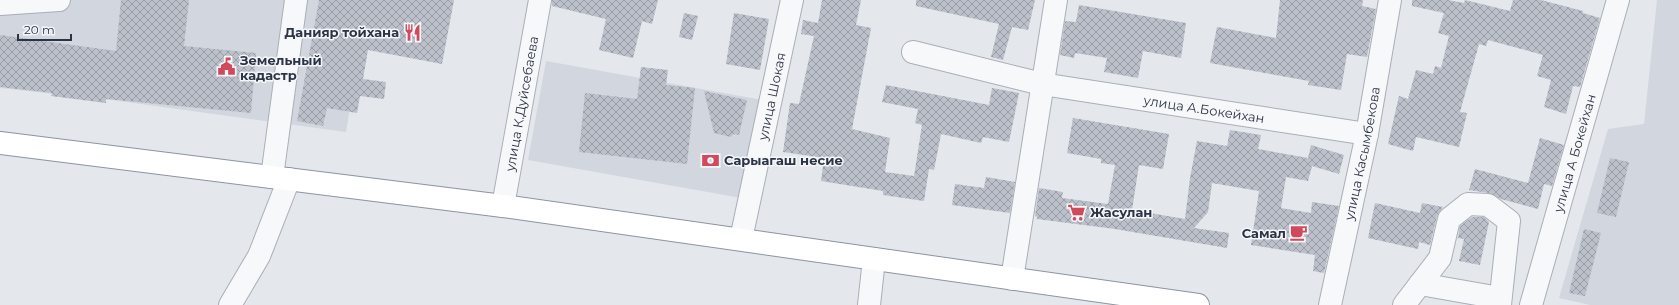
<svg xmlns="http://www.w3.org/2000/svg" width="1679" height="305" font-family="Montserrat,sans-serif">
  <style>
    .built { fill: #d2d6de }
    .building { fill: url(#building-cross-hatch) }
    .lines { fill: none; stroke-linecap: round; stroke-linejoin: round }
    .minor-casing { stroke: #a9aeb7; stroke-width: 24 }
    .highway-casing { stroke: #8b94a3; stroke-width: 24 }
    .minor { stroke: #f7f8fa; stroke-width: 22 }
    .highway { stroke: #fff; stroke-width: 22 }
    .labels { text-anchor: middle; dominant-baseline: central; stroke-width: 3; stroke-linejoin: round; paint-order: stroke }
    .poi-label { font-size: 13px; font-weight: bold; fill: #2b3445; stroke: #f4f6f9; text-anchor: start }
    .street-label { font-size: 13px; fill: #2b3445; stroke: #f4f6f9 }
  </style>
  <defs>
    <pattern id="building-cross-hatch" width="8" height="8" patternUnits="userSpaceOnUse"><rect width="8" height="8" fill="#bbc0ca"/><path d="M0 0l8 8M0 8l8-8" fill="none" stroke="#989da6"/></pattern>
  </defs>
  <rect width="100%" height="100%" fill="#e4e7ec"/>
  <path class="built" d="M0,0H368L346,132L112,100L0,88Z
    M1657,0H1679V305H1590L1559,298L1608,129L1644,124Z
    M546,61L768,101L747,199L528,160Z"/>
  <path class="building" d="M121,0H189L184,46L256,53L251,113L106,99V103L51,96L52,93L0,87V35L116,51Z
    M319,0H454L442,64L368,50L363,79L386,82L384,99L360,96L357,113L327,108L323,126L297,121Z
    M552,0H658L652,24L642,21L633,58L599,50L606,19L552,6Z
    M822,0H861L856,25L871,28L852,129L890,138L885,172L914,176L922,125L915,123L918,109L882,102L886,85L989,105L992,88L1019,93L1009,142L983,137L981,143L941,134L934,170L929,169L924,201L883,195V191L821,181L824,158L783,152L790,103L799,104L814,36L801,34L803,20L818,23Z
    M916,0H1035L1028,30L1012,27L1003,60L991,57L999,24L916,6Z
    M1280,0H1363L1362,6L1376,9L1367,57L1347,54L1341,90L1308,85L1309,81L1210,63L1217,27L1276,38Z
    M1412,0H1448L1464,3L1465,0L1510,11L1513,0H1541L1583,11V13L1600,18L1580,87L1573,86L1566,114L1544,107L1551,80L1537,76L1543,55L1488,40L1486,46L1479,44L1460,112L1467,113L1459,147L1416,137L1413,151L1388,144L1399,96L1408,99L1416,70L1433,74L1435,66L1441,68L1449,36L1438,33L1444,13L1412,6Z
    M1079,5L1186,23L1181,58L1143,51L1138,78L1104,72L1107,58L1075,53L1074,58L1060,55L1065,21L1076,22Z
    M684,13L698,16L692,40L679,37Z
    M734,13L769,19L760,70L726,64Z
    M641,67L668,70L666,85L695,88L687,164L579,152L585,93L637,99Z
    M704,91L747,100L739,135L733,134L731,137L714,133Z
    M1073,118L1169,134L1163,169L1139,165L1132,210L1185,219L1190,178L1197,141L1227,146L1230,130L1261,135L1258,149L1308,158L1311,145L1344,155L1339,174L1312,166L1308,181L1286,177L1281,208L1311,213L1312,202L1339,206L1324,273L1313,271L1315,255L1251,245L1259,191L1212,183L1208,212L1194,228L1229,233L1227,248L1115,229L1037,219V217L1035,216L1039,188L1063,192L1062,198L1108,204L1115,165L1101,163V159L1067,153Z
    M1540,138L1564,145L1552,186L1544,184L1538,209L1501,199L1489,193L1469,190L1475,169L1528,183Z
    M1610,158L1629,162L1616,217L1597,213Z
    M986,177L1015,182L1010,213L952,205L955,184L984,188Z
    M1375,203L1420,213L1422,203L1443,207L1437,216L1430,245L1419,242L1418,249L1368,238Z
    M1472,217H1484L1489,222L1480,265L1459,261L1464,239L1458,238L1460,226Z
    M1584,229L1601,233L1585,296L1569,293Z"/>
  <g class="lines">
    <defs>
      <g id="minor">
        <path d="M0,4L59,0"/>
        <path id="s1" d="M913,52L1042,84L1367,134"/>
        <path d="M272,177L296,0"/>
        <path id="s2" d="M503,206L540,0"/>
        <path id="s3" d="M741,239L792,0"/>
        <path d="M1012,279L1056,0"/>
        <path d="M1420,284L1500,298"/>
        <path d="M230,305L259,256L289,179"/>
        <path d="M869,305L874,259"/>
        <path id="s4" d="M1330,305L1367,134L1390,0"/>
        <path d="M1404,305L1440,258L1449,219L1468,204L1488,205L1509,221L1500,305"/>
        <path id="s5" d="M1531,305L1618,0"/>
      </g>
      <path id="highway" d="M0,143L503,206L1198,305"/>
    </defs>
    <use href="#minor" class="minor-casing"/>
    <use href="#highway" class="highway-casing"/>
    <use href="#minor" class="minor"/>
    <use href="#highway" class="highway"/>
  </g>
  <defs>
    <symbol id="restaurant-bare" viewBox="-9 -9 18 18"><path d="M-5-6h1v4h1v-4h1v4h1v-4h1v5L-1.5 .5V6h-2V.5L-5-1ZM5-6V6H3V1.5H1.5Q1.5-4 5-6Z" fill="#d1495b" stroke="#f4f6f9" stroke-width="2.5" paint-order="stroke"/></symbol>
    <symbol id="civic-bare" viewBox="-9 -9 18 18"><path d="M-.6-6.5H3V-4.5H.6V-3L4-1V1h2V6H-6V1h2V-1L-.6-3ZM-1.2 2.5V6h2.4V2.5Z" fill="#d1495b" stroke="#f4f6f9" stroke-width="2.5" paint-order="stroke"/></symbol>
    <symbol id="bank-bare" viewBox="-9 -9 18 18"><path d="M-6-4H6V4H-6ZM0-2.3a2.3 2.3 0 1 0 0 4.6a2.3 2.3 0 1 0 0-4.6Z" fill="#d1495b" stroke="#f4f6f9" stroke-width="2.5" paint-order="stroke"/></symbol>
    <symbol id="supermarket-bare" viewBox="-9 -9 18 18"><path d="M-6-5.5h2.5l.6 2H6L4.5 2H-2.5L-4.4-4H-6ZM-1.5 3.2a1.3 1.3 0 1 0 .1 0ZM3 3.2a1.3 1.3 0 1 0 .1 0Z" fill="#d1495b" stroke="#f4f6f9" stroke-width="2.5" paint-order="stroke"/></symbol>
    <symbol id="cafe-bare" viewBox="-9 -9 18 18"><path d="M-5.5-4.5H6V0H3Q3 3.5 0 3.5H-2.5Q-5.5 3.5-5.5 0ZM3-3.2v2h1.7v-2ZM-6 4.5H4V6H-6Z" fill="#d1495b" stroke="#f4f6f9" stroke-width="2.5" paint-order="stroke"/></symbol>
  </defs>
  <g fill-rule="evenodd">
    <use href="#restaurant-bare" x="400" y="20" width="25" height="25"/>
    <use href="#civic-bare" x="214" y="54" width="25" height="25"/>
    <use href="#bank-bare" x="698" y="148" width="25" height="25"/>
    <use href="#supermarket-bare" x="1064" y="200" width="25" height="25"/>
    <use href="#cafe-bare" x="1286" y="220" width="25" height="25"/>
  </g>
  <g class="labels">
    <g class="poi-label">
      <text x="399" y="32" text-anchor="end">Данияр тойхана</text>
      <text x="240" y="60">Земельный<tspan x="240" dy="15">кадастр</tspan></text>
      <text x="724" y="160">Сарыагаш несие</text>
      <text x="1090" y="212">Жасулан</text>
      <text x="1286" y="233" text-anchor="end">Самал</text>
    </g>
    <g class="street-label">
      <text stroke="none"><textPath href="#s3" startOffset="146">улица Шокая</textPath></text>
      <text stroke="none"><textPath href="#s2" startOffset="104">улица К.Дуйсебаева</textPath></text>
      <text stroke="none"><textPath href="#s1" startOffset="297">улица А.Бокейхан</textPath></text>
      <text stroke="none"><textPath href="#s5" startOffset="158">улица А Бокейхан</textPath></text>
      <text stroke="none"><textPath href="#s4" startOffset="155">улица Касымбекова</textPath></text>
    </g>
  </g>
  <path d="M18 34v6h53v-6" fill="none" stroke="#2b3445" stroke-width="2"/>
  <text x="24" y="34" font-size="12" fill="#2b3445" stroke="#f4f6f9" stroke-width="3" paint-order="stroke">20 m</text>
</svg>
